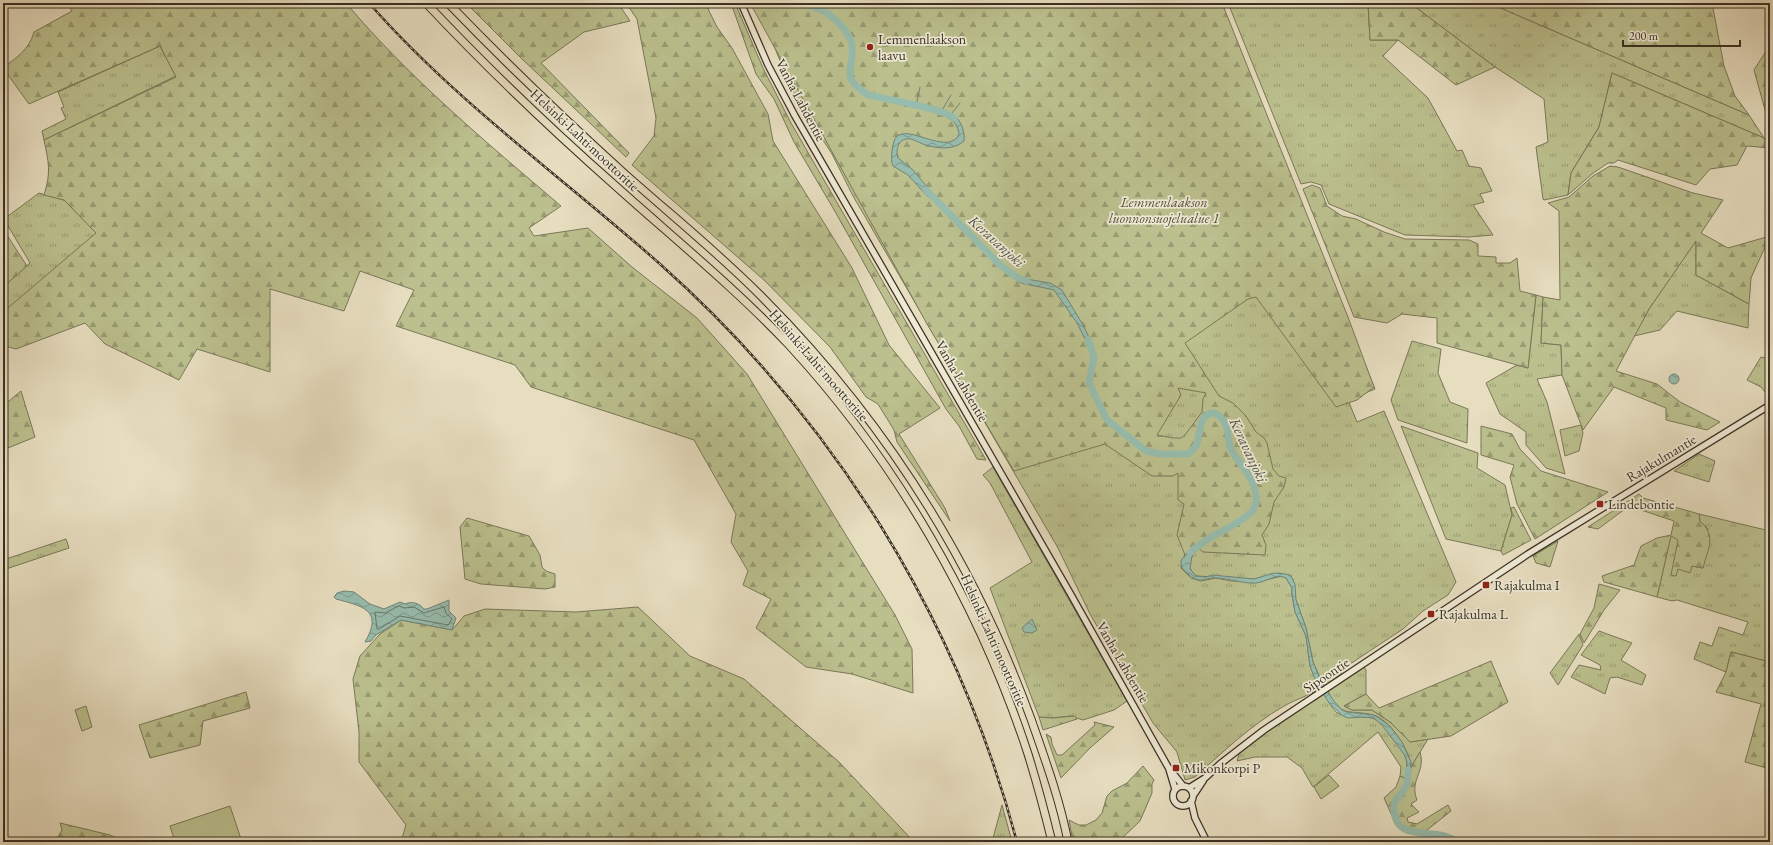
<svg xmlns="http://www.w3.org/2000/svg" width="1773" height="845" font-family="'EB Garamond',serif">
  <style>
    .grass { fill: url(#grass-tufts); stroke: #7a7858 }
    .forest { fill: url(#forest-firs); stroke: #7a7858; fill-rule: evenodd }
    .pitch { fill: #bbc08e; stroke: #7a7858 }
    .water { fill: url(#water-waves); stroke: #728476 }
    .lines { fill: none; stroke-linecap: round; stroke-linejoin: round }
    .shore { stroke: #687668; stroke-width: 1 }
    .stream { stroke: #728476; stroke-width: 1 }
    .river { stroke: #97bcad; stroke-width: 7 }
    .secondary-casing { stroke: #3a3023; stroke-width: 8 }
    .motorway-casing { stroke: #3a3023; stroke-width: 9 }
    .secondary { stroke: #efead6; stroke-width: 5.5 }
    .motorway { stroke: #e7dec0; stroke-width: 7 }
    .rail-casing { stroke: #3a3023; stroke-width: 2.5 }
    .rail { stroke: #efead6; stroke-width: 1; stroke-dasharray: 3; stroke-linecap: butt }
    .poi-dot { fill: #8f2418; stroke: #efead6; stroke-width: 1.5 }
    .labels { text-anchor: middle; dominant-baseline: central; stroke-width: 3.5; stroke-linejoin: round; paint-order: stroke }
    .poi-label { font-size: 14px; fill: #3a3023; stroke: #efead6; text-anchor: start }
    .street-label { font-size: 14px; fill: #3a3023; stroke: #efead6 }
    .park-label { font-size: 14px; font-style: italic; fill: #544d38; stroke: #efead6 }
    .water-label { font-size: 15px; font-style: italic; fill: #515346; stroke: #efead6 }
  </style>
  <defs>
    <pattern id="grass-tufts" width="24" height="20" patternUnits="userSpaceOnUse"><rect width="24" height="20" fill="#bbc08e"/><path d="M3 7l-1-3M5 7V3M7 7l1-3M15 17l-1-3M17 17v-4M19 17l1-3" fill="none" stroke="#999c74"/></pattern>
    <pattern id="forest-firs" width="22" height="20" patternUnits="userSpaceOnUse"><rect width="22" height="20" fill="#bbc08e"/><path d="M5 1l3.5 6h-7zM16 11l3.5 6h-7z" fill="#999c74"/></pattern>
    <pattern id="water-waves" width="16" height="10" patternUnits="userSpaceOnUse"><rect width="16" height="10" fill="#97bcad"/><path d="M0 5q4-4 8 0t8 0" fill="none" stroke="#7c998c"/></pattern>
  </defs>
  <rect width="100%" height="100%" fill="#e7dec0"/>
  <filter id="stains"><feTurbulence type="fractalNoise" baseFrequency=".005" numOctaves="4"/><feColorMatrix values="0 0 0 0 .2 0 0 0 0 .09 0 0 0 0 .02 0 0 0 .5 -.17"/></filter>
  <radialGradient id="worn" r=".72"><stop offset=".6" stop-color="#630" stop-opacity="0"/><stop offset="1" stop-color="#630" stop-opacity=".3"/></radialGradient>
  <path class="grass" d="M861,3H1219L1375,389L1348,400L1357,422L1384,411L1456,582L1448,595L1423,611L1403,629L1347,666L1340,675L1324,686L1313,662L1306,628L1295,597L1293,579L1280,573L1254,579L1196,576C1183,565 1193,552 1204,544L1197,438L1164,453Z
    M1228,3H1368L1370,40H1398L1383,56L1428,98L1457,151L1462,150L1469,166L1481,168L1492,191L1480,194L1484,202L1473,205L1493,235L1469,237L1405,235L1329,204L1321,185L1311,182L1301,184Z
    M1410,3H1489L1749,115L1764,138L1612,73L1599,127L1571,173L1568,195L1544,200L1543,199L1536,147L1548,142L1544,99L1495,67Z
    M772,41L1169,457L1228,524L1185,553L1181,568L1191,578L1201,581L1216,578L1231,581L1258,582L1282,576L1286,578L1292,588V594L1295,612L1306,636L1310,666L1320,688C1308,696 1297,699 1284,706C1251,725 1223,752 1195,777L1185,780L1177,752L1153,723L1090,614L1058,548L853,196L832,154L794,95Z
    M160,46L176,76L44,140L42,131L66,119L61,108L64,107L58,92Z
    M39,193L64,200L97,233L3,313V287L30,263L4,219Z
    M1696,240V275L1749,304L1748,328L1677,311L1660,330L1634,336L1649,309Z
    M1536,295L1543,297L1541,343L1561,345L1562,375L1537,379L1547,402L1565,474L1546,468L1526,445V432L1500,414L1486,383L1517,365L1528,368Z
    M1412,341L1441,349L1438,373L1450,402L1468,409L1467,443L1398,420L1391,400Z
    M1761,357L1770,359V396L1769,397L1761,387L1747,380Z
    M1581,425L1583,433L1579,451L1565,456L1560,430Z
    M1401,426L1478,453L1477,468L1505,485L1512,515L1501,551L1446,539Z
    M1699,454L1715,461L1709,482L1674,471Z
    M993,467L1127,701L1114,710L1083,720L1070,716L1053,718L1039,717L990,588L1032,562L990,483L983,475Z
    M1699,514L1770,531V662L1731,652L1726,672L1694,659L1700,642L1712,646L1719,627L1743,635L1748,622L1677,600L1672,601L1657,597L1671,535L1679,539L1678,569L1692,566L1703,568L1708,529L1700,521Z
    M66,539L69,548L3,570V560Z
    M1599,631L1632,643L1621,660L1646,675L1642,685L1617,677L1610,678L1605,694L1571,677L1579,665L1601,670L1600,665L1581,655Z
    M1579,634L1583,645L1558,685L1550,673Z
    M1364,667L1366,670V694L1344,706L1352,710H1372L1390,722L1410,742L1428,739L1411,767C1411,752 1389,718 1373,715C1351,709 1340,719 1328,691Z
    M1324,694C1328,700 1331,707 1336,712C1348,720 1361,715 1372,718C1384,722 1404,749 1407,761C1408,767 1405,773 1406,779L1400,776L1401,767L1378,732L1313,787L1302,768L1287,757H1255L1237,761L1240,751L1265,733L1264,730L1314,698L1315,700Z
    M1002,805L1011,838L1012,842H992Z
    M1436,837L1453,840L1454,842H1430Z"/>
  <path class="forest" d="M67,3H346C409,78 486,142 561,206L529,228L534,236L588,228L632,267L697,318L747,374L895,615L912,649L913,693L852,674L806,667L756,628L771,599L743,585L748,571L731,542L736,514L694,440L531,387L515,365L396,326L414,290L360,271L344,311L270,289V372L197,349L179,380L105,344L85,323L16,349L5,346L3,347V312L96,233L64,200L44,195C51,173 49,163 44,140L176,77L160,46L29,104L3,68C17,57 29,50 34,32L72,11Z
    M466,3H618L630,21L584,32L541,63L629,153L626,157L522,59Z
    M626,3H707L709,11L717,27L732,48L768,114L773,141L852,268L889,345L940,408L899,434L945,508L950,521L897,442L894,430L878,404L866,397L830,347L764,280L632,165L654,136L656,118L637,19Z
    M731,3H735L763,68L791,123L986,460L977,459L959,426L946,409L833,208L794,142L774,99L756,74Z
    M750,3H1222L1348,317L1374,387L1357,400L1336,407L1256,297L1248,299L1185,343L1219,396L1233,403L1246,416L1256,432L1264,438L1267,443L1273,469L1279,476L1286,478L1284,487L1274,502L1269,524L1262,535L1266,545L1265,555L1203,552L1196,546L1185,555L1177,535L1184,504L1178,500V473L1173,476H1152L1105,444L1014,471L927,324ZM1178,388L1206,393L1203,399L1202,412L1185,435L1181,438H1173L1157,435L1181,395Z
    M1368,3H1410L1495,67L1456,85L1398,40H1370Z
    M1489,3H1712L1724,66L1735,96L1749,115Z
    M1770,45V118L1767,117L1754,70Z
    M1612,73L1764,138L1770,148L1747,146L1737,165L1710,169L1696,185L1618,160L1614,163H1608L1592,174L1568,195L1571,173L1599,127Z
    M1610,166L1618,167L1693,193L1723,200L1701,233L1728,248L1770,236L1751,278L1749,304L1696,275V241L1649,309L1616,371L1657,384L1680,402L1720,422L1707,430L1666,420V408L1614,387L1583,430L1562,375L1561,345L1541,343L1543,297L1560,300L1559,211L1548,203L1569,197L1593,176Z
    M1312,185L1320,188L1327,206L1342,216L1356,219L1384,232L1405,239L1469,240L1478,244V256L1496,257V263H1510L1517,258L1520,291L1536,295L1528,368L1437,343V318L1402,314L1387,323L1354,317L1303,189Z
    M3,229L27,266L3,287Z
    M21,391L35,437L3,450V406Z
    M1481,426L1512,434L1520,449L1541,471L1608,492L1535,539L1517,504L1510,477L1514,465L1481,455Z
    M1639,494L1643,498L1699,514L1700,521C1717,537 1708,548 1703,568L1692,566L1690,573L1678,569L1676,576L1671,575L1678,540L1671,536L1657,597L1604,582L1602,576L1634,565L1641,546L1657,538L1671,535L1674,521L1629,506L1598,529L1588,527Z
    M1514,507L1531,540L1503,555L1501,551L1512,515L1511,508Z
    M467,518L529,536L540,555L542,567L546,571L555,574V587L545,589L481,584L465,579L460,527Z
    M1558,541L1550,567L1536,563L1533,556Z
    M1599,584L1620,590L1604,610L1584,643L1580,634L1594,608Z
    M638,607L690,656L744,679L839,762L914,842H401L406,825L359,762V732L353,679L360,656L380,634L401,620L452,630L464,616L485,609L576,612Z
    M1731,652L1770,662V769L1745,762L1761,704L1716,692L1726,672Z
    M1491,661L1508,702L1451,736L1410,742L1390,722L1372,710H1352L1344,706L1366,694L1379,708Z
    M246,692L250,708L203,721L200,745L150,758L139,725Z
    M1074,716L1077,719L1043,730L1039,717L1053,718Z
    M1094,722L1114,727L1090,748L1061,778L1046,734L1051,737L1052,744L1057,755H1062L1095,725Z
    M1420,752C1426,772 1409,780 1417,800L1411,804L1419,812L1407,818L1408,822L1417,824L1448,805L1451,811L1422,834L1402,829L1396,823L1394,808L1397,799L1408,785L1410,779L1411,767Z
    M1143,766L1154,780L1152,784V793L1140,821L1118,842H1073L1069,820L1079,825H1086L1096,820L1102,813L1107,796L1112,791L1127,783Z
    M1400,776L1406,779C1406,789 1399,790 1395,798C1392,804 1393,811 1393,818L1384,798L1396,787Z
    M60,823L110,835L125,842H55L62,830Z"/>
  <path class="pitch" d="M86,706L92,727L82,731L75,710Z
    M1329,775L1339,786L1321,799L1314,787Z
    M230,806L242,842H175L170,826Z"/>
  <path class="water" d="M948,112C960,117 965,129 964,141C954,150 939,149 926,145C921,144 916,140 911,139C899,137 895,149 898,158L913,170L933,194L929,198L908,175L893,166C890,160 892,141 897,136C901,134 905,133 909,134C922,135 952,152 959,134C958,126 954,120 946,117Z
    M1020,276L1026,279L1050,283L1062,290L1083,325L1093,345L1089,347L1077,323L1054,290L1021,283L1017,281Z
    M1669 379a5 5 0 1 1 10 0a5 5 0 1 1-10 0Z
    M1196,546L1200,548L1192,556L1190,569L1196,576L1206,577L1212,575L1254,579L1274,573L1286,574L1291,576L1295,584L1296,600L1306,628L1313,662L1320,679L1333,700L1342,710L1347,712L1374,715L1389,725L1402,742L1411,762L1410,779H1406L1407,762L1404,754L1382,725L1374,718L1363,717L1348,718L1343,716L1329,703L1316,682L1310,666L1306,636L1295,612L1292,594V588L1286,578C1277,573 1266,582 1256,583C1243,584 1229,578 1216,578C1201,578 1200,585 1187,573C1182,569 1181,567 1181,560Z
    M344,591L354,592L370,604L384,609L400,602L405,604C412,601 419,603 424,609H427L449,600V611L456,618L452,630L401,620L376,635L371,641L365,642C384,610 362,606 336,599L334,597L337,593Z
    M1032,619L1037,630L1032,633L1024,632L1022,628Z"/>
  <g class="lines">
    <path class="shore" d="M399,606L404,608L414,607L424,613L444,607L446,613L452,619L448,625L400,616L379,629H377L375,612L385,613Z"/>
    <path class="stream" d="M916,106L920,87
      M941,112L951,95
      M952,113L960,103"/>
    <path class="river" d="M803,3C811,7 821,8 828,14C837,20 850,33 852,45C855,72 838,75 868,95C885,99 944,109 954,118
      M926,190L1001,266L1018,278L1027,281
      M1088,339L1094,357L1089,383L1107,420L1146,451L1160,454H1188C1192,451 1195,448 1197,444C1200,433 1199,412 1215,413C1234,425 1224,439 1233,453C1241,465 1250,474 1254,487C1263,511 1245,518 1228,528C1216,534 1200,543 1190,553
      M1408,770C1408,775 1408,781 1406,786C1403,795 1393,798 1394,809C1395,845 1437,825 1457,842"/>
    <defs>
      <path id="secondary" d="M741,3L768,65L795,116L1070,593L1168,767L1183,786
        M1169,769L1175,789
        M1173 796a10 10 0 1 1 20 0a10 10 0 1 1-20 0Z
        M1189,788L1205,778L1220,764L1264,730L1528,554L1770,405
        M1193,796L1203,781
        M1191,801L1195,818L1207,842"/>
      <path id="motorway" d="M426,3C487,68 552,130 619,189C676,240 736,289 789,345C896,461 979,604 1028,754C1037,783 1045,813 1052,842
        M448,3C505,62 564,119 625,174C671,215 720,254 764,299C883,419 973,560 1031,719C1045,759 1060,800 1068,842"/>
    </defs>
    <use href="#secondary" class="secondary-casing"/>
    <use href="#motorway" class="motorway-casing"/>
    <use href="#secondary" class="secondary"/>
    <use href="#motorway" class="motorway"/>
    <defs>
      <path id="rail" d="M369,3C455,101 563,178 660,264C834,419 957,617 1017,842"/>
    </defs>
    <use href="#rail" class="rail-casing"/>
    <use href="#rail" class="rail"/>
  </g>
  <g class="poi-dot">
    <circle cx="870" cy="47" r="4"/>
    <rect x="1596" y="500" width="8" height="8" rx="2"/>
    <rect x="1482" y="581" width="8" height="8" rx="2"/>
    <rect x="1427" y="610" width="8" height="8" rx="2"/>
    <rect x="1172" y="764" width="8" height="8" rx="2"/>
  </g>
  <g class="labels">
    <g class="poi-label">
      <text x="878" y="39">Lemmenlaakson<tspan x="878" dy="16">laavu</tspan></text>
      <text x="1608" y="504">Lindebontie</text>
      <text x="1494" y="585">Rajakulma I</text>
      <text x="1439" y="614">Rajakulma L</text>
      <text x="1184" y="768">Mikonkorpi P</text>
    </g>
    <g class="street-label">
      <text transform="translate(801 100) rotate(62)">Vanha Lahdentie</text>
      <text transform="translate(585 140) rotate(43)">Helsinki-Lahti moottoritie</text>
      <text transform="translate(819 365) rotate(49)">Helsinki-Lahti moottoritie</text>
      <text transform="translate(962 381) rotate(60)">Vanha Lahdentie</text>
      <text transform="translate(1661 458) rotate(-31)">Rajakulmantie</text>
      <text transform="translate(994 640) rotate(66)">Helsinki-Lahti moottoritie</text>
      <text transform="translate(1123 662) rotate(60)">Vanha Lahdentie</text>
      <text transform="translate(1326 675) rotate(-34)">Sipoontie</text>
    </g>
    <g class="park-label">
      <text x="1164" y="202">Lemmenlaakson<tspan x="1164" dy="16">luonnonsuojelualue 1</tspan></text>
    </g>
    <g class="water-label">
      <text transform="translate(997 241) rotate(42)">Keravanjoki</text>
      <text transform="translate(1249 450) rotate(65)">Keravanjoki</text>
    </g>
  </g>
  <rect width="1773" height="845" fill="none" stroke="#e7dec0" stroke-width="16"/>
  <rect x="4" y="4" width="1765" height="837" fill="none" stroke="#3a3023" stroke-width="2"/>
  <rect x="8" y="8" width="1757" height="829" fill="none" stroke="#3a3023"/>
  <path d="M1623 40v6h117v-6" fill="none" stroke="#3a3023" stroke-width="2"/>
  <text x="1629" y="40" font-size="12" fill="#3a3023" stroke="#efead6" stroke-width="3" paint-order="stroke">200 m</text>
  <rect width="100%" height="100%" filter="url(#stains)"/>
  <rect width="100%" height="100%" fill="url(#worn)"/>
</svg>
